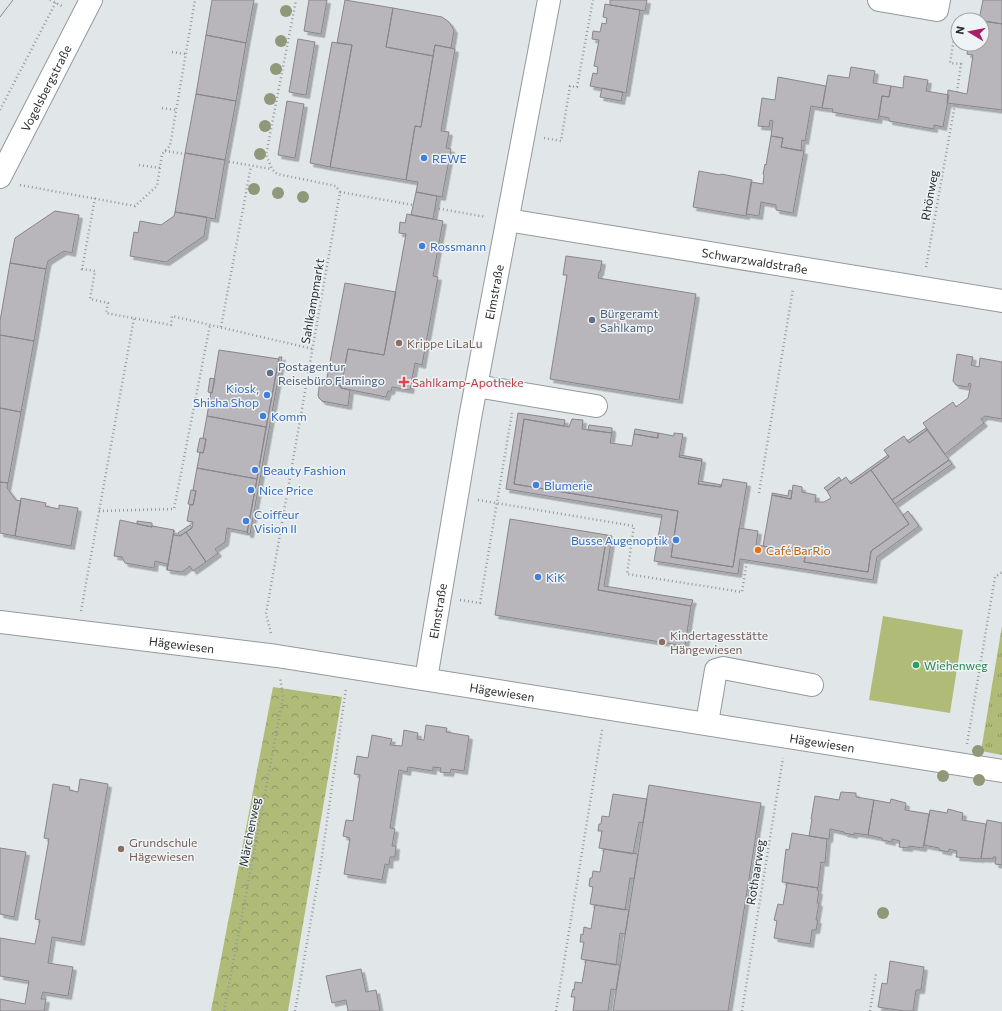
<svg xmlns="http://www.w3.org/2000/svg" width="1002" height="1011" font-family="Commissioner,sans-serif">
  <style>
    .grass { fill: url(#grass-tufts) }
    .park { fill: url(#park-crowns) }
    .pitch { fill: #b0bb78 }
    .building { fill: #b9b6bb; stroke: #88868a; filter: url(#shadow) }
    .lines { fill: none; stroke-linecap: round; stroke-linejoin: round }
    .minor-casing { stroke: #94999c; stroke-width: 24 }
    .path { stroke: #95999b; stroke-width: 2.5; stroke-dasharray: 1 3; stroke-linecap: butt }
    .minor { stroke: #fff; stroke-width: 22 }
    .tram { stroke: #878a8c; stroke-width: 1 }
    .tree { fill: #919779 }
    .shop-dot { fill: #3f7fe0; stroke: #eef3f6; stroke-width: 1.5 }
    .service-dot { fill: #5c6f8a; stroke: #eef3f6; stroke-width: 1.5 }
    .education-dot { fill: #8d6e63; stroke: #eef3f6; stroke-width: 1.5 }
    .health-dot { fill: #e0444e; stroke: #eef3f6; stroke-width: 1.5 }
    .food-dot { fill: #e8710a; stroke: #eef3f6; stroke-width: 1.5 }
    .leisure-dot { fill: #2e9e5b; stroke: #eef3f6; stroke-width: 1.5 }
    .labels { text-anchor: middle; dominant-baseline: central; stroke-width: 3; stroke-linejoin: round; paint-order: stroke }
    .street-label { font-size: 12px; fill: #2b2d2e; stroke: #eef3f6 }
    .shop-label { font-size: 12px; fill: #366cbe; stroke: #eef3f6; text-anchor: start }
    .service-label { font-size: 12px; fill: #4e5e75; stroke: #eef3f6; text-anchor: start }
    .education-label { font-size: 12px; fill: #785e54; stroke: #eef3f6; text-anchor: start }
    .health-label { font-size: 12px; fill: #be3a42; stroke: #eef3f6; text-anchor: start }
    .food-label { font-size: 12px; fill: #c56008; stroke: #eef3f6; text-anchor: start }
    .leisure-label { font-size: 12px; fill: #27864d; stroke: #eef3f6; text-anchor: start }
  </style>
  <defs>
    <pattern id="grass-tufts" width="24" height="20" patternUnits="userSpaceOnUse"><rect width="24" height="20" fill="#b0bb78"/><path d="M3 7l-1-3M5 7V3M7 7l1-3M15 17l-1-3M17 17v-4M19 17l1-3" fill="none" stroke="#8f9863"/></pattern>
    <pattern id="park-crowns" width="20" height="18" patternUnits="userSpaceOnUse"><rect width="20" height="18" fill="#b0bb78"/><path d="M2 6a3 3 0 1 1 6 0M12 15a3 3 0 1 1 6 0" fill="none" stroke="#8f9863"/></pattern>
    <filter id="shadow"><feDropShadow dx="3.5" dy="3.5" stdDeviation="0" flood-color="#0004"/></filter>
  </defs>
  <rect width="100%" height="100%" fill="#e1e6e9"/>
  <path class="grass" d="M1002,626V755L981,751Z"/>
  <path class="park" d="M273,687L342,697L288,1011H211Z"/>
  <path class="pitch" d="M883,616L963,630L950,713L869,700Z"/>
  <path class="building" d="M212,0H254L246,43L206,35Z
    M309,0H327L321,34L304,31Z
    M345,0L393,8L386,47L433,56L421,127L415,126L406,180L330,167L352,45L337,43Z
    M610,0H647L645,11L610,5Z
    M983,0H1002V24L979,20Z
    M605,4L640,10L626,93L590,86L593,73L597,74L598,67L594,66L599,40L592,39L593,31L600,32L602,23L606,24L607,18L603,17Z
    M393,8L442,17L449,22L454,30L451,48L435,45L433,56L386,47Z
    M982,21L1002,24V110L947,103L948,90L967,94L973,55L967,54L969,44H982Z
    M206,35L246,43L236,101L196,94Z
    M298,39L315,42L306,95L289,92Z
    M332,42L352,45L330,167L310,163Z
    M435,45L455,49L441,131L449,132L446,148L451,149L442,197L416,192L418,182L406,180L415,126L421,127Z
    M851,67L875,71L873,83L891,86L889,97L882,96L878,120L832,112L833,109L822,108L828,75L849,78Z
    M904,76L928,80L926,91L949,95L943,127L934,125V129L889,121V118L879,116L882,96L889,97L891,86L903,88Z
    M778,77L826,86L822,108L811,106L805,141L802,140L801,151L781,147L783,138L771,136L773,121L770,120L769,127L758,126L762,98L775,100Z
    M602,88L623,92L621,101L600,97Z
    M196,94L236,101L225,160L185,153Z
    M287,101L304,104L295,158L278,155Z
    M771,136L783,138L781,147L804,151L793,213L776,210V205L761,202L759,216L746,214L751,182L763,184L764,175L763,174L765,164L766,165Z
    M185,153L225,160L215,219L175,212Z
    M699,171L720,175L721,174L752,180L746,216L693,207Z
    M416,192L437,196L433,219L411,215Z
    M55,211L79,215L72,253L64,251L48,261L46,269L10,263L15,238Z
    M175,212L207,217L204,236L166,262L130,256L134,232L138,233L140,221L161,225L174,216Z
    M407,214L443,221L433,276L438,277L422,365L415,363L410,390L392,387L391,391H388L386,397L341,388L348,349L384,355L406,234L399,233L400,222L405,223Z
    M566,256L602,261L600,272H599L598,278L696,294L679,400L550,379L567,275H563Z
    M10,263L46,269L34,341L0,335V321Z
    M345,283L396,292L384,355L348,349L341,386L326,383Z
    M0,335L34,341L21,412L0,408Z
    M219,350L279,359L266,427L207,416L211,392L212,393Z
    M957,354L973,357L971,365L979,367L980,358L1002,362V419L985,416L981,419L984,423L945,454L923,423L953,402L956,407L968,398L971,384L969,383L968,387L956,385L953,381Z
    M279,357H282L250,534H247Z
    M210,378L215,379L212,393L208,392Z
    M320,382L341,386V388L350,390L348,406L322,401L319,398L318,395Z
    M0,408L21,412L8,483L0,482Z
    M518,413L565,420L564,426L524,419L514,484L678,511L671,557L733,567L739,528L758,531L756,545L806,553L804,562L868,572L871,551L909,524L903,515L908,511L919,526L877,557L873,580L740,559L738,574L654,561L662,515L506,489Z
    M207,416L266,427L257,479L197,468L200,452L203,453L205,446L206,439L203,438Z
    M524,419L569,427L572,419L583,420L582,429L612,433L610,443L632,446L634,434L658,438V433L674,436V433L683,434L679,457L702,461L698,484L721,487L723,479L747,483L733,567L671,557L678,511L514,484Z
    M589,425L612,428V433L588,430Z
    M926,428L927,430L909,443L907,441Z
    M635,429L658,433V438L634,434Z
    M927,430L949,460L892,500L871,470L889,457L884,450L904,436L909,443Z
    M200,438L206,439L203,453L197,452Z
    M680,455L702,459V461L679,457Z
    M888,455L889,457L851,484L850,482Z
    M949,460L952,464L895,504L892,500Z
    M197,468L257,479L247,532L227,528L225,542L215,549L218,553L206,562L186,532L192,528L193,522L187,521L190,505H193L196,491L193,490Z
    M871,470L909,524L871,551L868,572L804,562L806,553L763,546L772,495L791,499L793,485L802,487V492L816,495L815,502H824L831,498L827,491L846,477L851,484Z
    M839,477L841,480L827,491L824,488Z
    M699,481L722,485L721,487L698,484Z
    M0,482L8,483L7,488L16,500L21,501L15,536L0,533Z
    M191,490L196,491L193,505L188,504Z
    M789,490L792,491L791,499L772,495V493L788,496Z
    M21,498L46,503L45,506L59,509V505L78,508L71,546L15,536Z
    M510,519L607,535L598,590L691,606L685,646L495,615Z
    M120,520L152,527V526L174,530L167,570V564L155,561L154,568L125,563L122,557L114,556Z
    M137,521L152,523V527L137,524Z
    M190,525L192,528L180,536L178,533Z
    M174,530V535L180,536L186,532L206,562L193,571L190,566L182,572L167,570Z
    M607,535L612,536L604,586L693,600L691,606L598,590Z
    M426,725L447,728L446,732L469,736L464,771L451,769L450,773L440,772L441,768L433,767V771L408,767L407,772L399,770L390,828L395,829L392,846H396L395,857H390L389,865L385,864L382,880L344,874L350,838L343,836L346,820L353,821L360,775L354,774L357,756L368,758L372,735L392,739L390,745L402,746L404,730L418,733L417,739L424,740Z
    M80,779L108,784L81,942L52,937L48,963L73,967L68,996L43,992L41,999H46L44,1011H0V999L25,1004L29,981L0,976V938L35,944L40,920L35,919L49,839L44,838L53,784L70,787L69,790L78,792Z
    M649,785L761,803L728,1011H613Z
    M841,792L856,793V797L874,800L868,835L854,833V835L844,833V832L830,829L829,839L809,836L812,819H811L815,796L839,800Z
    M613,794L647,799L643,823L639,822L633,854L599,848L602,831H598L599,824H601L602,816L609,817Z
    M891,799L906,803L905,810L929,814L923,848L909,846V848L899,847L900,841L892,839V842L882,840V838L868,835L874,800L890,803Z
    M948,809L963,813L962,820L986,824L981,859L956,857L957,851L949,849L948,852L939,850V848L924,845L930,810L947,813Z
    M987,820L1002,823V865L995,864L996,857H993V859L988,858V859L981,858Z
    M792,833L827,839L825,863L821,862L818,888L782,882L786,849L789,850Z
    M0,848L26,852L14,917L0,914Z
    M604,849L638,854L634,879L630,878L625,910L590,904L593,887L589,886L590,878H592L593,871L600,872Z
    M787,883L818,888L817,890L819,891L817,903H819L816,920H818L816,930H812L810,944L774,938L777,921L774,920L778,904L783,905Z
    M595,905L629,910L625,934L620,933L616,965L581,959L584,942H580L581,934L583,935L584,927L591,929Z
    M586,960L620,965L616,990L611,989L608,1011H573L575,997H571L573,989L574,990L575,982L582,983Z
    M890,961L924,967L921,990H916L913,1011H904L878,1007L882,983L887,984Z
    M361,969L366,992L376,990L380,1011H348L346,1000L332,1003L326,976Z"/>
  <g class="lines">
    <defs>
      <g id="minor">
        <path d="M879,0L937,10L939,0"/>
        <path id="s1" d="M0,177L91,0"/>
        <path id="s2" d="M508,220L1002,301"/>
        <path d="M476,386L596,406"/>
        <path id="s3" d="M0,622L277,656L1002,771"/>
        <path id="s4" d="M426,679L470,418L549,0"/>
        <path d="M707,723L716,670L723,668L812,685"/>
      </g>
    </defs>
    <use href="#minor" class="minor-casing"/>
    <path class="path" d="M50,0L64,7
      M172,52L186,54
      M957,92L961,64L950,63L957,20
      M162,108L176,110
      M0,110L57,0
      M544,138L561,141L570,86L577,87L593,0
      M165,151L185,154
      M225,161L271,169
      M139,165L160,168
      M20,185L135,206L157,186L162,154L170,146L195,0
      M340,192L413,205
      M95,198L82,269L95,271L90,299L108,303L106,313L171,325L172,316L313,349
      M435,208L486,217
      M926,267L955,104
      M221,327L251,166
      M759,493L793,289
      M478,500L634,526L627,574L742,592L747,560
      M99,511L174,509L210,325
      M460,600L480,603L512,413
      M81,611L134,318
      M271,633L266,614L340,192L336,186L277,174L272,169L266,155L296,0
      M967,744L995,577L1002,572
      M224,1011L283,697L280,677
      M295,1011L321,863L346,688
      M556,1011L602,730
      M742,1011L783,758
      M870,1011L876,974"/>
    <use href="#minor" class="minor"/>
    <path class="tram" d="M0,17L13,0"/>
  </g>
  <g class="tree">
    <circle cx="286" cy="11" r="6"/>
    <circle cx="281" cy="41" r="6"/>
    <circle cx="276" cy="69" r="6"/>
    <circle cx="270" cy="99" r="6"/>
    <circle cx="265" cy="126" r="6"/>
    <circle cx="260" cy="154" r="6"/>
    <circle cx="254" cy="189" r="6"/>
    <circle cx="278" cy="193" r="6"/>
    <circle cx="303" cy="197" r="6"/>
    <circle cx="978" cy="751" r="6"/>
    <circle cx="943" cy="776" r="6"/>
    <circle cx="979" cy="780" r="6"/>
    <circle cx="883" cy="913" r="6"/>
  </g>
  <g class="shop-dot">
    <circle cx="424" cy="158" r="4"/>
    <circle cx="422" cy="246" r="4"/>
    <circle cx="267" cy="395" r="4"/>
    <circle cx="263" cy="416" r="4"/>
    <circle cx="255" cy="470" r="4"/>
    <circle cx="536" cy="485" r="4"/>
    <circle cx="251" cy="490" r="4"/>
    <circle cx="246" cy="521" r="4"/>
    <circle cx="676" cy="540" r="4"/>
    <circle cx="538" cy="577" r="4"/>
  </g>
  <g class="service-dot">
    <circle cx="592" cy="320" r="4"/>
    <circle cx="270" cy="373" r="4"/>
  </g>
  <g class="education-dot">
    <circle cx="399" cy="343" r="4"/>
    <circle cx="662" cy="642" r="4"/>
    <circle cx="121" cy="849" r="4"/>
  </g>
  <path class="health-dot" d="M402 376h4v4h4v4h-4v4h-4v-4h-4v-4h4z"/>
  <circle class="food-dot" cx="758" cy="550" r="4"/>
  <circle class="leisure-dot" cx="916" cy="665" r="4"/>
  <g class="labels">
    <g class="street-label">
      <text stroke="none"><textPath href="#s1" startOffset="100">Vogelsbergstraße</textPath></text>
      <text transform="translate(929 195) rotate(-80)">Rhönweg</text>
      <text stroke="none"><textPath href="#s2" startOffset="250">Schwarzwaldstraße</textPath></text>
      <text stroke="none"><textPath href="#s4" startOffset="393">Elmstraße</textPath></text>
      <text transform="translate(312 301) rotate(-80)">Sahlkampmarkt</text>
      <text stroke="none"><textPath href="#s4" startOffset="69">Elmstraße</textPath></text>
      <text stroke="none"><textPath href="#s3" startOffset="183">Hägewiesen</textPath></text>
      <text stroke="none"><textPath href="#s3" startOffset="507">Hägewiesen</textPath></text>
      <text stroke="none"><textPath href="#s3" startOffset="831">Hägewiesen</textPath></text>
      <text transform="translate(249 832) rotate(-79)">Märchenweg</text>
      <text transform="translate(755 872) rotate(-81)">Rothaarweg</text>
    </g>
    <g class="shop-label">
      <text x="432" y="158">REWE</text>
      <text x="430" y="246">Rossmann</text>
      <text x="259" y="388" text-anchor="end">Kiosk,<tspan x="259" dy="14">Shisha Shop</tspan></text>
      <text x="271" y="416">Komm</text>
      <text x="263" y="470">Beauty Fashion</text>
      <text x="544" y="485">Blumerie</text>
      <text x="259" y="490">Nice Price</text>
      <text x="254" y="514">Coiffeur<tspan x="254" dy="14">Vision II</tspan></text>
      <text x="668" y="540" text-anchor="end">Busse Augenoptik</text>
      <text x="546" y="577">KiK</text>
    </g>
    <g class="service-label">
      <text x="600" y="313">Bürgeramt<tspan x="600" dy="14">Sahlkamp</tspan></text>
      <text x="278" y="366">Postagentur<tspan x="278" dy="14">Reisebüro Flamingo</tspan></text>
    </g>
    <g class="education-label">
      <text x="407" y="343">Krippe LiLaLu</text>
      <text x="670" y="635">Kindertagesstätte<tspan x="670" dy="14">Hängewiesen</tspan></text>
      <text x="129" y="842">Grundschule<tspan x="129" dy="14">Hägewiesen</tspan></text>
    </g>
    <g class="health-label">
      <text x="412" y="382">Sahlkamp-Apotheke</text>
    </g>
    <g class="food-label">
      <text x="766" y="550">Café BarRio</text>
    </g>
    <g class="leisure-label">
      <text x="924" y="665">Wiehenweg</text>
    </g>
  </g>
  <g transform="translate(970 32) rotate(280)"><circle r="19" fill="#eef3f6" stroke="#a0a4a6"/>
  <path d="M0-3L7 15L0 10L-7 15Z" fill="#a81f66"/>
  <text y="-6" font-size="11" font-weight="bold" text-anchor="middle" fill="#2b2d2e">N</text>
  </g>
</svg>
